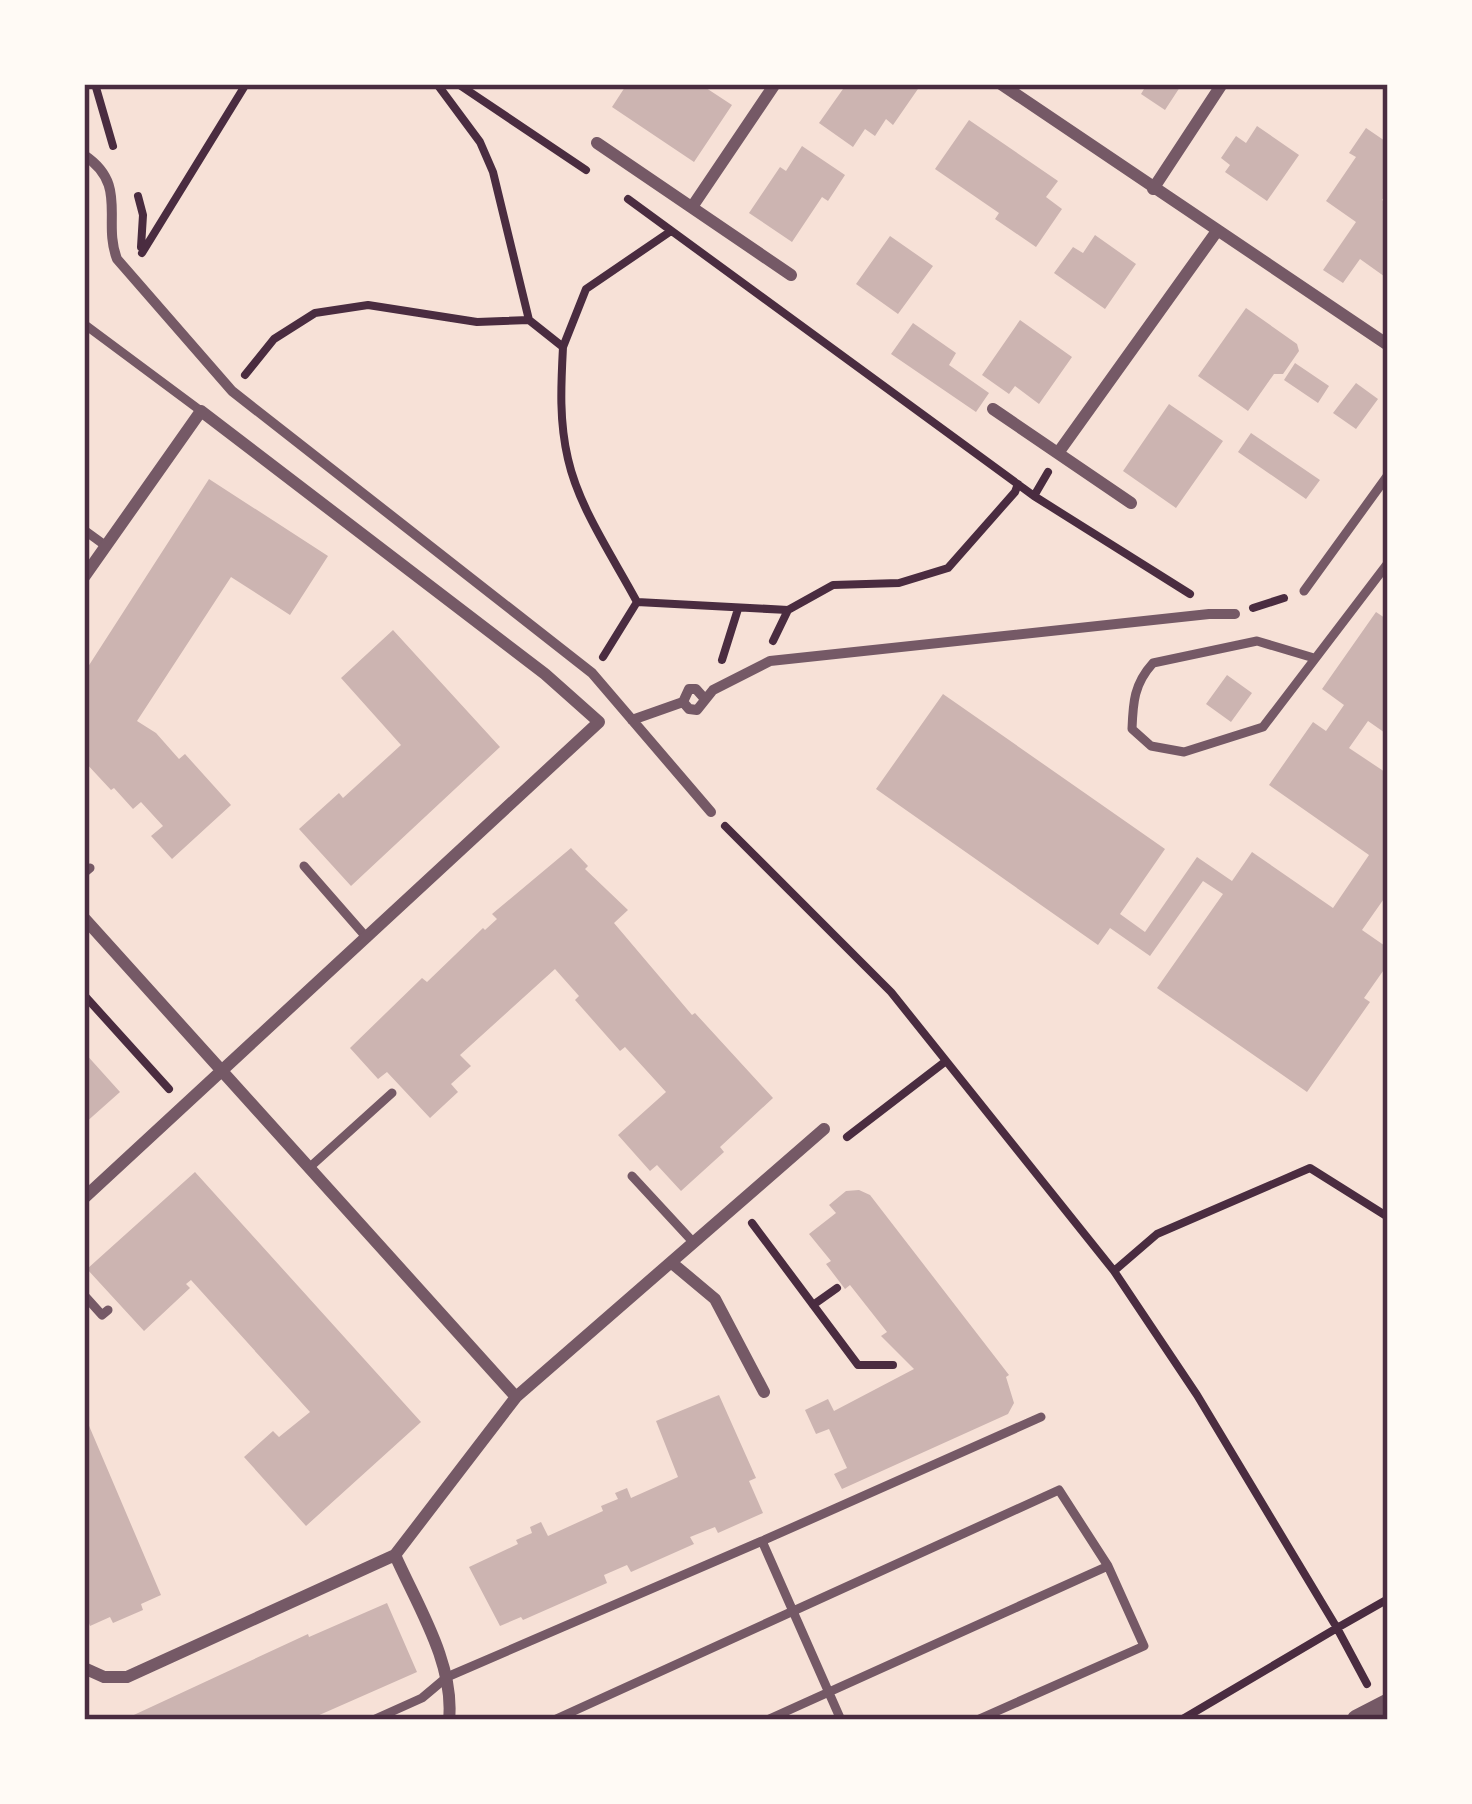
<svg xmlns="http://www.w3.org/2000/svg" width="1472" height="1804" font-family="'Fira Sans',sans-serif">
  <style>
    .building { fill: #ccb4b1 }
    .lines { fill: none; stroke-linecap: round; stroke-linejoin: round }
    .path { stroke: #4a2c40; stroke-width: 8 }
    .service { stroke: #755966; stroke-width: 9 }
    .pedestrian { stroke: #755966; stroke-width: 10 }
    .minor { stroke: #755966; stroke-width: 12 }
    .tertiary { stroke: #755966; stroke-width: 21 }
    .neatline { fill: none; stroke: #4a2c40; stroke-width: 4.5 }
  </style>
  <rect width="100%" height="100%" fill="#f7e1d7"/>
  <path class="building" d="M627,84H700L732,105L694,162L612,107Z
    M835,84H917L920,86L893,125L886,119L875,136L865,129L853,147L819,123L843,89Z
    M1136,84H1182L1165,110L1141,94L1144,89Z
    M969,120L1058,181L1046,197L1062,209L1036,247L995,219L999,213L935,169Z
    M1257,126L1299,155L1267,201L1225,172L1230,165L1221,158L1236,136L1246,143Z
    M1366,128L1388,143V191L1382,200L1388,204V279L1360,259L1343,283L1323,270L1356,222L1326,201L1356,157L1349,153Z
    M802,146L845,175L828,201L822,197L792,242L749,213L780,167L786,171Z
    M1095,235L1136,264L1105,309L1054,273L1073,247L1083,253Z
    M890,236L933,266L898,314L856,284Z
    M1246,308L1297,344L1299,351L1283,374H1274L1248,411L1198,376Z
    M1020,320L1072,357L1039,404L1015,386L1009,394L982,375Z
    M913,323L956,353L949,365L989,393L976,412L891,354Z
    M1295,363L1329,386L1318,403L1284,380Z
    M1356,383L1378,399L1356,429L1333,413Z
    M1169,404L1223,441L1176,508L1123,471Z
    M1251,433L1320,480L1306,499L1238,452Z
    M209,479L328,556L290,615L231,577L137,721L156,733L179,759L185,754L231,805L172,859L151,836L163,826L141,802L133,809L114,788L111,790L84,761V673Z
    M1376,612L1388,620V735L1368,721L1349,748L1388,774V893L1362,930L1388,948V964L1364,998L1370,1002L1307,1092L1157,988L1223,894L1203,881L1150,956L1110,928L1098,945L876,789L943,694L1165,849L1120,914L1145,932L1197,857L1232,881L1252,852L1333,908L1369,855L1269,785L1313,722L1326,731L1344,705L1322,689Z
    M393,630L500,747L351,886L299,829L339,793L343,798L401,745L341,678Z
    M1227,675L1252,693L1231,722L1206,704Z
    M571,848L588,866L585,869L628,910L614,923L692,1015L695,1013L773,1098L720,1147L724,1152L681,1191L657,1165L650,1171L618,1135L666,1092L625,1047L620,1051L575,1000L579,996L555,969L460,1055L471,1066L451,1084L458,1092L430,1118L387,1072L378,1079L350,1048L422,978L427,982L483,928L485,930L497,919L492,914Z
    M84,1052L120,1092L84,1124Z
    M195,1172L421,1422L306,1526L244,1457L273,1431L279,1437L310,1412L191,1280L186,1284L190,1288L144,1331L87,1269Z
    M846,1191L859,1190L870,1195L1009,1375L1006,1377L1014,1403L1008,1414L842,1489L834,1474L847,1468L829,1429L816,1434L805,1410L828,1399L834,1411L914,1369L881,1336L887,1332L850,1285L845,1289L826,1264L831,1261L809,1234L836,1213L829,1205Z
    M719,1395L756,1478L749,1481L763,1513L718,1533L715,1527L690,1537L694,1544L631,1572L627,1565L604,1575L607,1583L523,1620L521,1617L500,1626L469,1567L518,1544L516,1540L532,1533L530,1527L541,1522L548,1536L603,1511L601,1506L618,1499L615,1493L627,1488L631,1498L678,1477L656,1421Z
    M84,1414L161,1595L141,1604L143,1610L113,1623L110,1617L90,1626L84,1610Z
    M387,1603L417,1672L308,1720H123L308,1634L309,1637Z"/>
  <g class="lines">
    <path class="path" d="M95,84L113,146
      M437,84L480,142L493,172L529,320L563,347C561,385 559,421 568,459C579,508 613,557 637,602
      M458,84L586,170
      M138,196L143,215L141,247
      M628,199L1034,496L1190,594
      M142,253L246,84
      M563,347L586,289L671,231
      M245,375L274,339L315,313L368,305L477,322L529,320
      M1034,496L1048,472
      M637,602L788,610L833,585L899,583L948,568L1015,492L1018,484
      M1253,608L1284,598
      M773,641L788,610
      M603,657L637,602
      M722,660L738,609
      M725,826L891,992L1114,1271L1197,1395L1337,1628L1388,1599
      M84,995L169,1089
      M847,1137L946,1061
      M752,1223L858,1365H893
      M1114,1271L1157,1234L1310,1168L1388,1217
      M813,1305L837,1288
      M1181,1720L1337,1628L1367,1684"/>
    <path class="service" d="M84,324L201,411
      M84,530L106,546
      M1304,591L1388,475
      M1314,658L1257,641L1153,663C1134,684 1133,702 1132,729L1151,746L1184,752L1263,727L1388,563
      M304,866L367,938
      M84,873L90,868
      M310,1167L392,1093
      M632,1176L694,1243
      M84,1295L102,1315L108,1310
      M373,1720L422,1698L447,1677L762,1541
      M554,1720L1059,1490L1108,1566
      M767,1720L1108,1566L1144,1646L977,1720
      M841,1720L762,1541L1041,1417"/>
    <path class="pedestrian" d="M84,155C129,185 102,220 117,259L232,391L592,673L711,812
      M704,698L696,689H689L683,702L689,709L697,710L713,690L770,661L1209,614H1235
      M632,720L683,702"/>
    <path class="minor" d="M1001,84L1388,345
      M597,143L791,275
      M1153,189L1222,84
      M692,207L775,84
      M993,409L1131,503
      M1058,453L1217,231
      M84,577L201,411L545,674L599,722L84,1198
      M84,918L516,1397
      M672,1263L715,1299L764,1392
      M395,1555C417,1605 455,1664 449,1720
      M84,1668L104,1677H127L395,1555L516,1397L824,1129"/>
    <path class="tertiary" d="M1357,1720L1388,1704"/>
  </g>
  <rect width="1472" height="1804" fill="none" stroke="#fffaf5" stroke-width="174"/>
  <rect x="87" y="87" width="1298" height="1630" class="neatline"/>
</svg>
